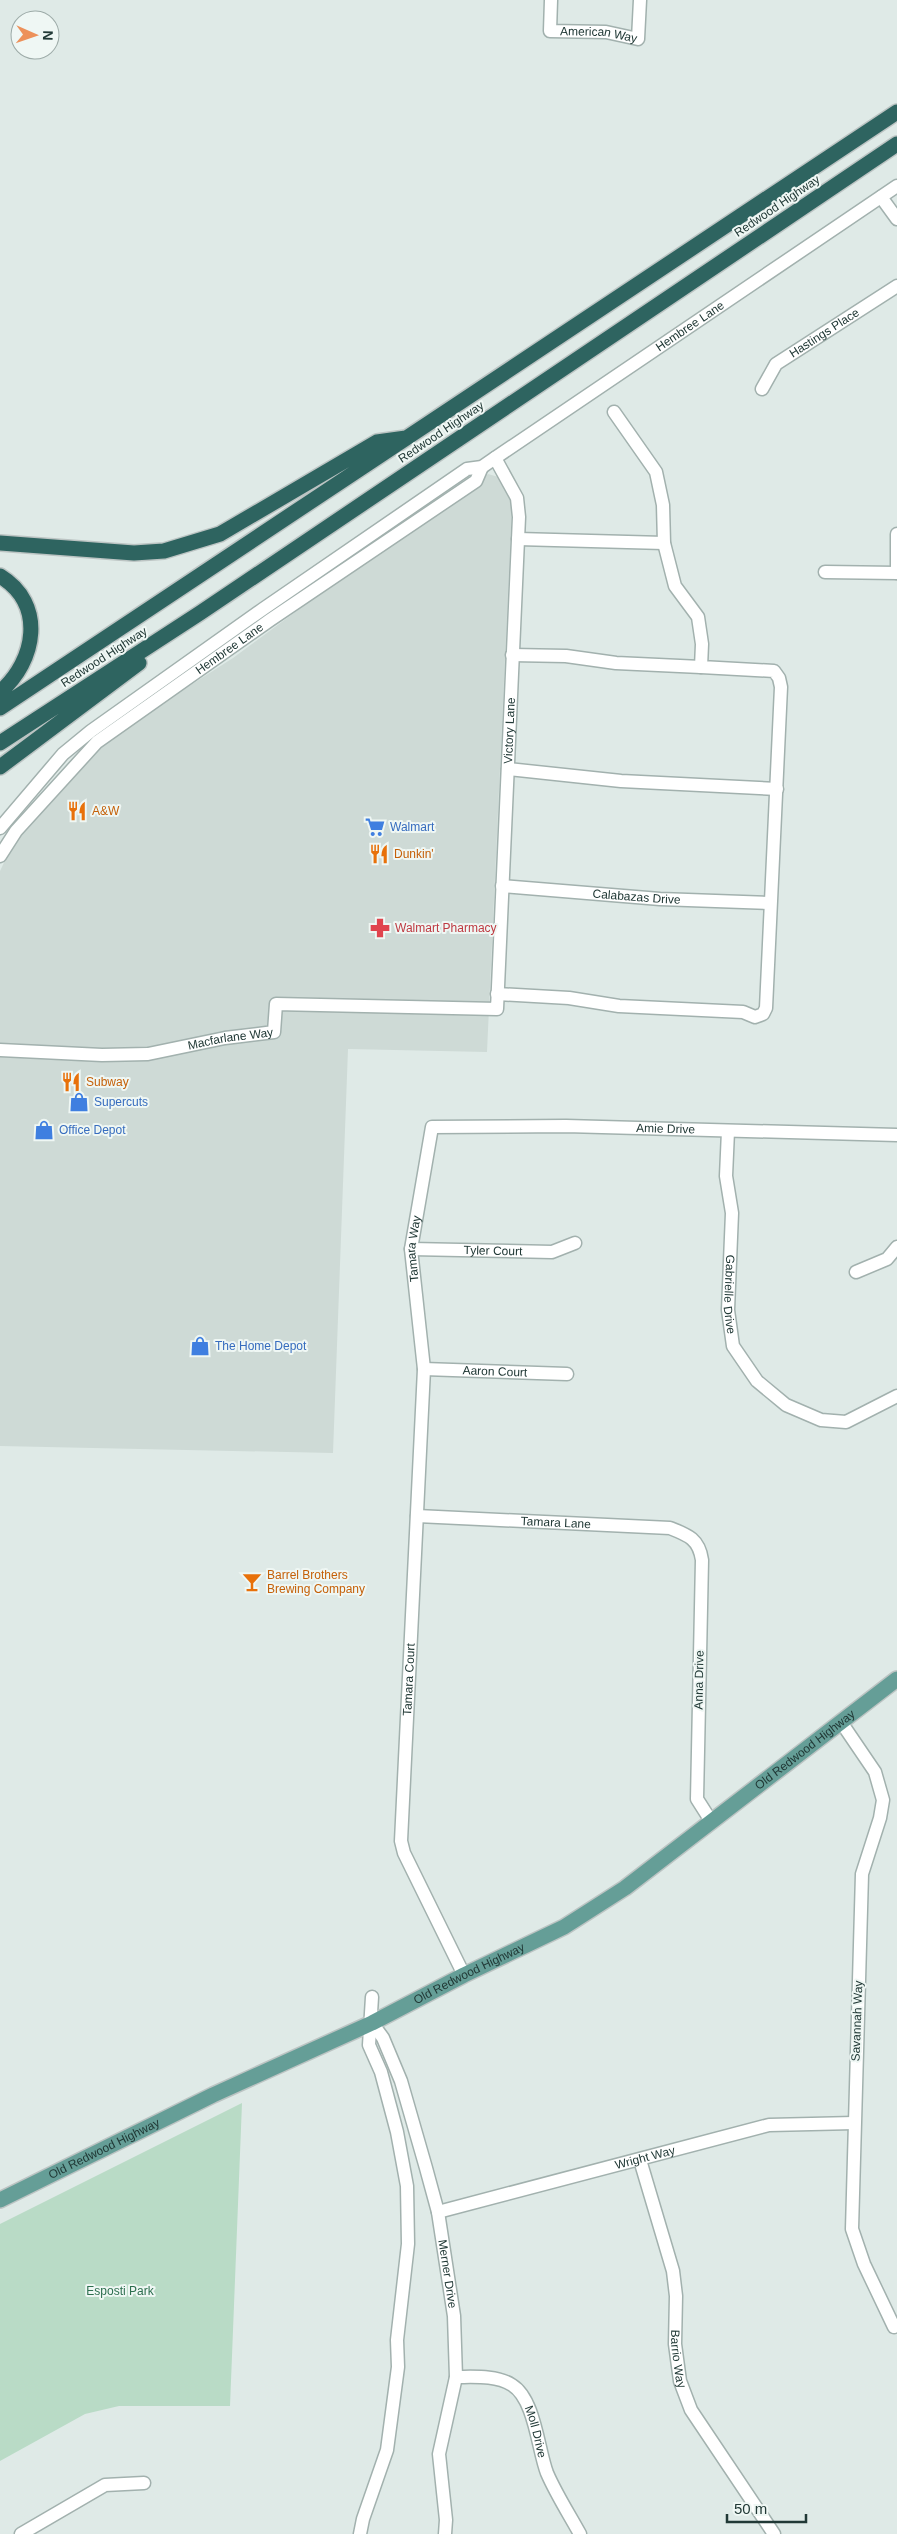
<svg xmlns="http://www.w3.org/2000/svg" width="897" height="2534" font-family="Helvetica,sans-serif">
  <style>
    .built { fill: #cedad6 }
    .green { fill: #b9dbc6 }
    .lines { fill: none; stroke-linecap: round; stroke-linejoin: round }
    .minor-casing { stroke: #a2b1ae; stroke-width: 15 }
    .major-casing { stroke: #bcc4c3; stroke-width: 18 }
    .highway-casing { stroke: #bcc4c3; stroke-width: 18 }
    .minor { stroke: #fff; stroke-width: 12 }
    .major { stroke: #659e97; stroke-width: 15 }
    .highway { stroke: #2e6460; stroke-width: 15 }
    .labels { text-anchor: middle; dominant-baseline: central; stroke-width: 4; stroke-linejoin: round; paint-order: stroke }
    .street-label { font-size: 12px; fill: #213936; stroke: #eff7f4 }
    .food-label { font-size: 12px; fill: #c56008; stroke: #eff7f4; text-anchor: start }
    .shop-label { font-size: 12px; fill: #366cbe; stroke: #eff7f4; text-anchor: start }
    .health-label { font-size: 12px; fill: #be3a42; stroke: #eff7f4; text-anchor: start }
    .park-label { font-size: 12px; fill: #2d6f4f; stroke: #eff7f4 }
  </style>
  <rect width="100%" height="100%" fill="#dfeae7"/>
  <path class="built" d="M488,474L502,478L512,506L487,1052L348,1049L333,1453L0,1446V871L10,850L38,811L108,738L233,658L390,542Z"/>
  <path class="green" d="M242,2103L230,2406H119L85,2414L0,2461V2224Z"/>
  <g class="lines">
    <defs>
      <g id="minor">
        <path id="s1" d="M551,0L550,31L606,32L638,39L640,0"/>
        <path d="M881,197L897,219"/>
        <path id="s2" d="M762,389L776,364L897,286"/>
        <path d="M518,539L664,543"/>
        <path d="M825,572L897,573"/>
        <path d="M897,573V534"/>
        <path d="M512,655L566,656L616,663L701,667"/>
        <path d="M508,769L621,781L777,789"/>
        <path id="s3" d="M0,828L63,754L91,731L263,609L467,469L482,467L495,458L897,186"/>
        <path id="s4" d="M0,856L16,831L97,742L270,620L476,481L482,467"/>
        <path id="s5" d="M502,886L660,899L770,903"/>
        <path d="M497,994L569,998L619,1006L743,1012L755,1017L763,1014L766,1008L781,687L779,678L774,671L701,667L702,644L698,617L675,586L664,543L663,505L656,472L614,412"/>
        <path id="s6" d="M0,1050L102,1055L148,1054L225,1038L274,1032L276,1004L497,1009L519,517L517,498L495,458"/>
        <path id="s7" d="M728,1131L726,1176L732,1213L728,1310L733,1346L757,1381L786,1405L821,1420L846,1422L897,1396"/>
        <path id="s8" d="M411,1249L552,1252L575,1243"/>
        <path d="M856,1272L887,1259L897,1247"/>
        <path id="s9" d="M424,1369L567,1374"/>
        <path id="s10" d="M417,1516L670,1528C688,1535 699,1539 702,1560L697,1799L711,1821"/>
        <path d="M841,1722L875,1772L883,1800L880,1818L862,1874L852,2229L864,2264L894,2327"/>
        <path id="s11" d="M464,1975L404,1853L401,1841L424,1369L411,1249L432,1127L566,1126L897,1135"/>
        <path id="s12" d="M372,2023L383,2038L401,2081L426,2168L438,2212L454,2316L456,2377L439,2454L446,2520L445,2534"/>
        <path id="s13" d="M640,2160L673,2271L676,2296L675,2344L680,2381L691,2410L774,2534"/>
        <path id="s14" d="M438,2212L769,2125L854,2123"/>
        <path id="s15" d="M456,2377C474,2377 496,2375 512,2385C535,2399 538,2450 547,2473C556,2494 569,2514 580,2534"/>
        <path d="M21,2534L105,2485L144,2483"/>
        <path d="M360,2534L363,2519L387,2450L398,2367L397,2340L408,2244L407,2186L397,2132L381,2072L369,2045L372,1997"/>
      </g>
      <g id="major">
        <path id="s16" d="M0,2200L213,2095L372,2023L464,1975L564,1927L625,1888L897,1679"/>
      </g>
      <path id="highway" d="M0,543L134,553L164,551L220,534L377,442L406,438
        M0,576C46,604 36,661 0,692
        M0,708L897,112
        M0,743L200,613L897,144
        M0,767L139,663"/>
    </defs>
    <use href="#minor" class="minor-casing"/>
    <use href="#major" class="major-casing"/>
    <use href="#highway" class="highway-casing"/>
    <use href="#minor" class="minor"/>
    <use href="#major" class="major"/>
    <use href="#highway" class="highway"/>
  </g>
  <defs>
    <symbol id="restaurant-bare" viewBox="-9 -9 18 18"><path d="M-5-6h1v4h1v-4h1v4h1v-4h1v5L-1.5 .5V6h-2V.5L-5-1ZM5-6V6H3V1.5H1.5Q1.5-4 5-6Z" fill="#e8710a" stroke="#eff7f4" stroke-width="2.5" paint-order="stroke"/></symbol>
    <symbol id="supermarket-bare" viewBox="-9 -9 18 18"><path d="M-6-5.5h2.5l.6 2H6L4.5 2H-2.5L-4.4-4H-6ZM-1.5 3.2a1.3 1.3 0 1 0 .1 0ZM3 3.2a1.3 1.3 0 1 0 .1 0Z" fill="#3f7fe0" stroke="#eff7f4" stroke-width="2.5" paint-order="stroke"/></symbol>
    <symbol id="pharmacy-bare" viewBox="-9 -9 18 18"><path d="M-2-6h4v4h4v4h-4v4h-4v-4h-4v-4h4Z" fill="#e0444e" stroke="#eff7f4" stroke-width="2.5" paint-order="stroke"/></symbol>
    <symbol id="shop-bare" viewBox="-9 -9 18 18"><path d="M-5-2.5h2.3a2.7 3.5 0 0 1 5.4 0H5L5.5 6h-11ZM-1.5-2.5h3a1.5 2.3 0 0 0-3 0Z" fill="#3f7fe0" stroke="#eff7f4" stroke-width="2.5" paint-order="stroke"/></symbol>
    <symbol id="bar-bare" viewBox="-9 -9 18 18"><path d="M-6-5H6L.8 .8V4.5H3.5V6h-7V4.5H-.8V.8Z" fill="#e8710a" stroke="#eff7f4" stroke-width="2.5" paint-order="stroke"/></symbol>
  </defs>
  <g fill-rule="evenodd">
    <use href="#restaurant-bare" x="63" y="797" width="28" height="28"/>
    <use href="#supermarket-bare" x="361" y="813" width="28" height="28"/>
    <use href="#restaurant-bare" x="365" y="840" width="28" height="28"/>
    <use href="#pharmacy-bare" x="366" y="914" width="28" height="28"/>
    <use href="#restaurant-bare" x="57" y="1068" width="28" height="28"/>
    <use href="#shop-bare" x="65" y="1088" width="28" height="28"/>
    <use href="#shop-bare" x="30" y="1116" width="28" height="28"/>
    <use href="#shop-bare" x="186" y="1332" width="28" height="28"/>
    <use href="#bar-bare" x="238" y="1568" width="28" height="28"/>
  </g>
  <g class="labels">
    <g class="street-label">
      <text stroke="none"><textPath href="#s1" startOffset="80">American Way</textPath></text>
      <text transform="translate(777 206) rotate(-34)">Redwood Highway</text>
      <text stroke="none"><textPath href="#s3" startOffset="858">Hembree Lane</textPath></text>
      <text stroke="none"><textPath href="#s2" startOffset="86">Hastings Place</textPath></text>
      <text transform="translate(441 432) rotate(-34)">Redwood Highway</text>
      <text stroke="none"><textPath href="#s4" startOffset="312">Hembree Lane</textPath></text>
      <text transform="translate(104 657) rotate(-33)">Redwood Highway</text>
      <text stroke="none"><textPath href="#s6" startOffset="804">Victory Lane</textPath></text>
      <text stroke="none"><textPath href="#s5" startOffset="135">Calabazas Drive</textPath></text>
      <text stroke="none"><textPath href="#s6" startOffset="232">Macfarlane Way</textPath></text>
      <text stroke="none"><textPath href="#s11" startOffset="1099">Amie Drive</textPath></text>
      <text stroke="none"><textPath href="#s11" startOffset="742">Tamara Way</textPath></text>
      <text stroke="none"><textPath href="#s8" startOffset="82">Tyler Court</textPath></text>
      <text stroke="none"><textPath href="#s7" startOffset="164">Gabrielle Drive</textPath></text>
      <text stroke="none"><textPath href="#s9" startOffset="71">Aaron Court</textPath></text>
      <text stroke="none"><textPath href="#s10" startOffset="139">Tamara Lane</textPath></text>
      <text stroke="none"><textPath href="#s11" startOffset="310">Tamara Court</textPath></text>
      <text transform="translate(699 1680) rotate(-89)">Anna Drive</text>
      <text stroke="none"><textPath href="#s16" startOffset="926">Old Redwood Highway</textPath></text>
      <text stroke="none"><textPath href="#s16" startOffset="521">Old Redwood Highway</textPath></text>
      <text transform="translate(857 2021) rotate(-88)">Savannah Way</text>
      <text stroke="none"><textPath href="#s16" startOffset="116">Old Redwood Highway</textPath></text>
      <text stroke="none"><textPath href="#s14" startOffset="214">Wright Way</textPath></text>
      <text stroke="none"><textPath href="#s12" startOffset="264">Merner Drive</textPath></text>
      <text stroke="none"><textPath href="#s13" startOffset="204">Barrio Way</textPath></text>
      <text stroke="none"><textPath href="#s15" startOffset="111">Moll Drive</textPath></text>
    </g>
    <g class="food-label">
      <text x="92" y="811">A&amp;W</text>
      <text x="394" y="854">Dunkin'</text>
      <text x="86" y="1082">Subway</text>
      <text x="267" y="1575">Barrel Brothers<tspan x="267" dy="14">Brewing Company</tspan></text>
    </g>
    <g class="shop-label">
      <text x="390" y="827">Walmart</text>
      <text x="94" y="1102">Supercuts</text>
      <text x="59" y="1130">Office Depot</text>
      <text x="215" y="1346">The Home Depot</text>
    </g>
    <g class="health-label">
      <text x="395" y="928">Walmart Pharmacy</text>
    </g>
    <g class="park-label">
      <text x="120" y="2291">Esposti Park</text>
    </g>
  </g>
  <g transform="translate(35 35) rotate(92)"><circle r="24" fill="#eff7f4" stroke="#9daba8"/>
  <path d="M0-4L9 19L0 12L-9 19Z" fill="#ed915a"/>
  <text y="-8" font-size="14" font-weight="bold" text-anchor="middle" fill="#213936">N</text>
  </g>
  <path d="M727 2514v8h79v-8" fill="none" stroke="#213936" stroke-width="2.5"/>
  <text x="734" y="2514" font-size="15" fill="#213936" stroke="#eff7f4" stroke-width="4" paint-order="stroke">50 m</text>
</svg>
